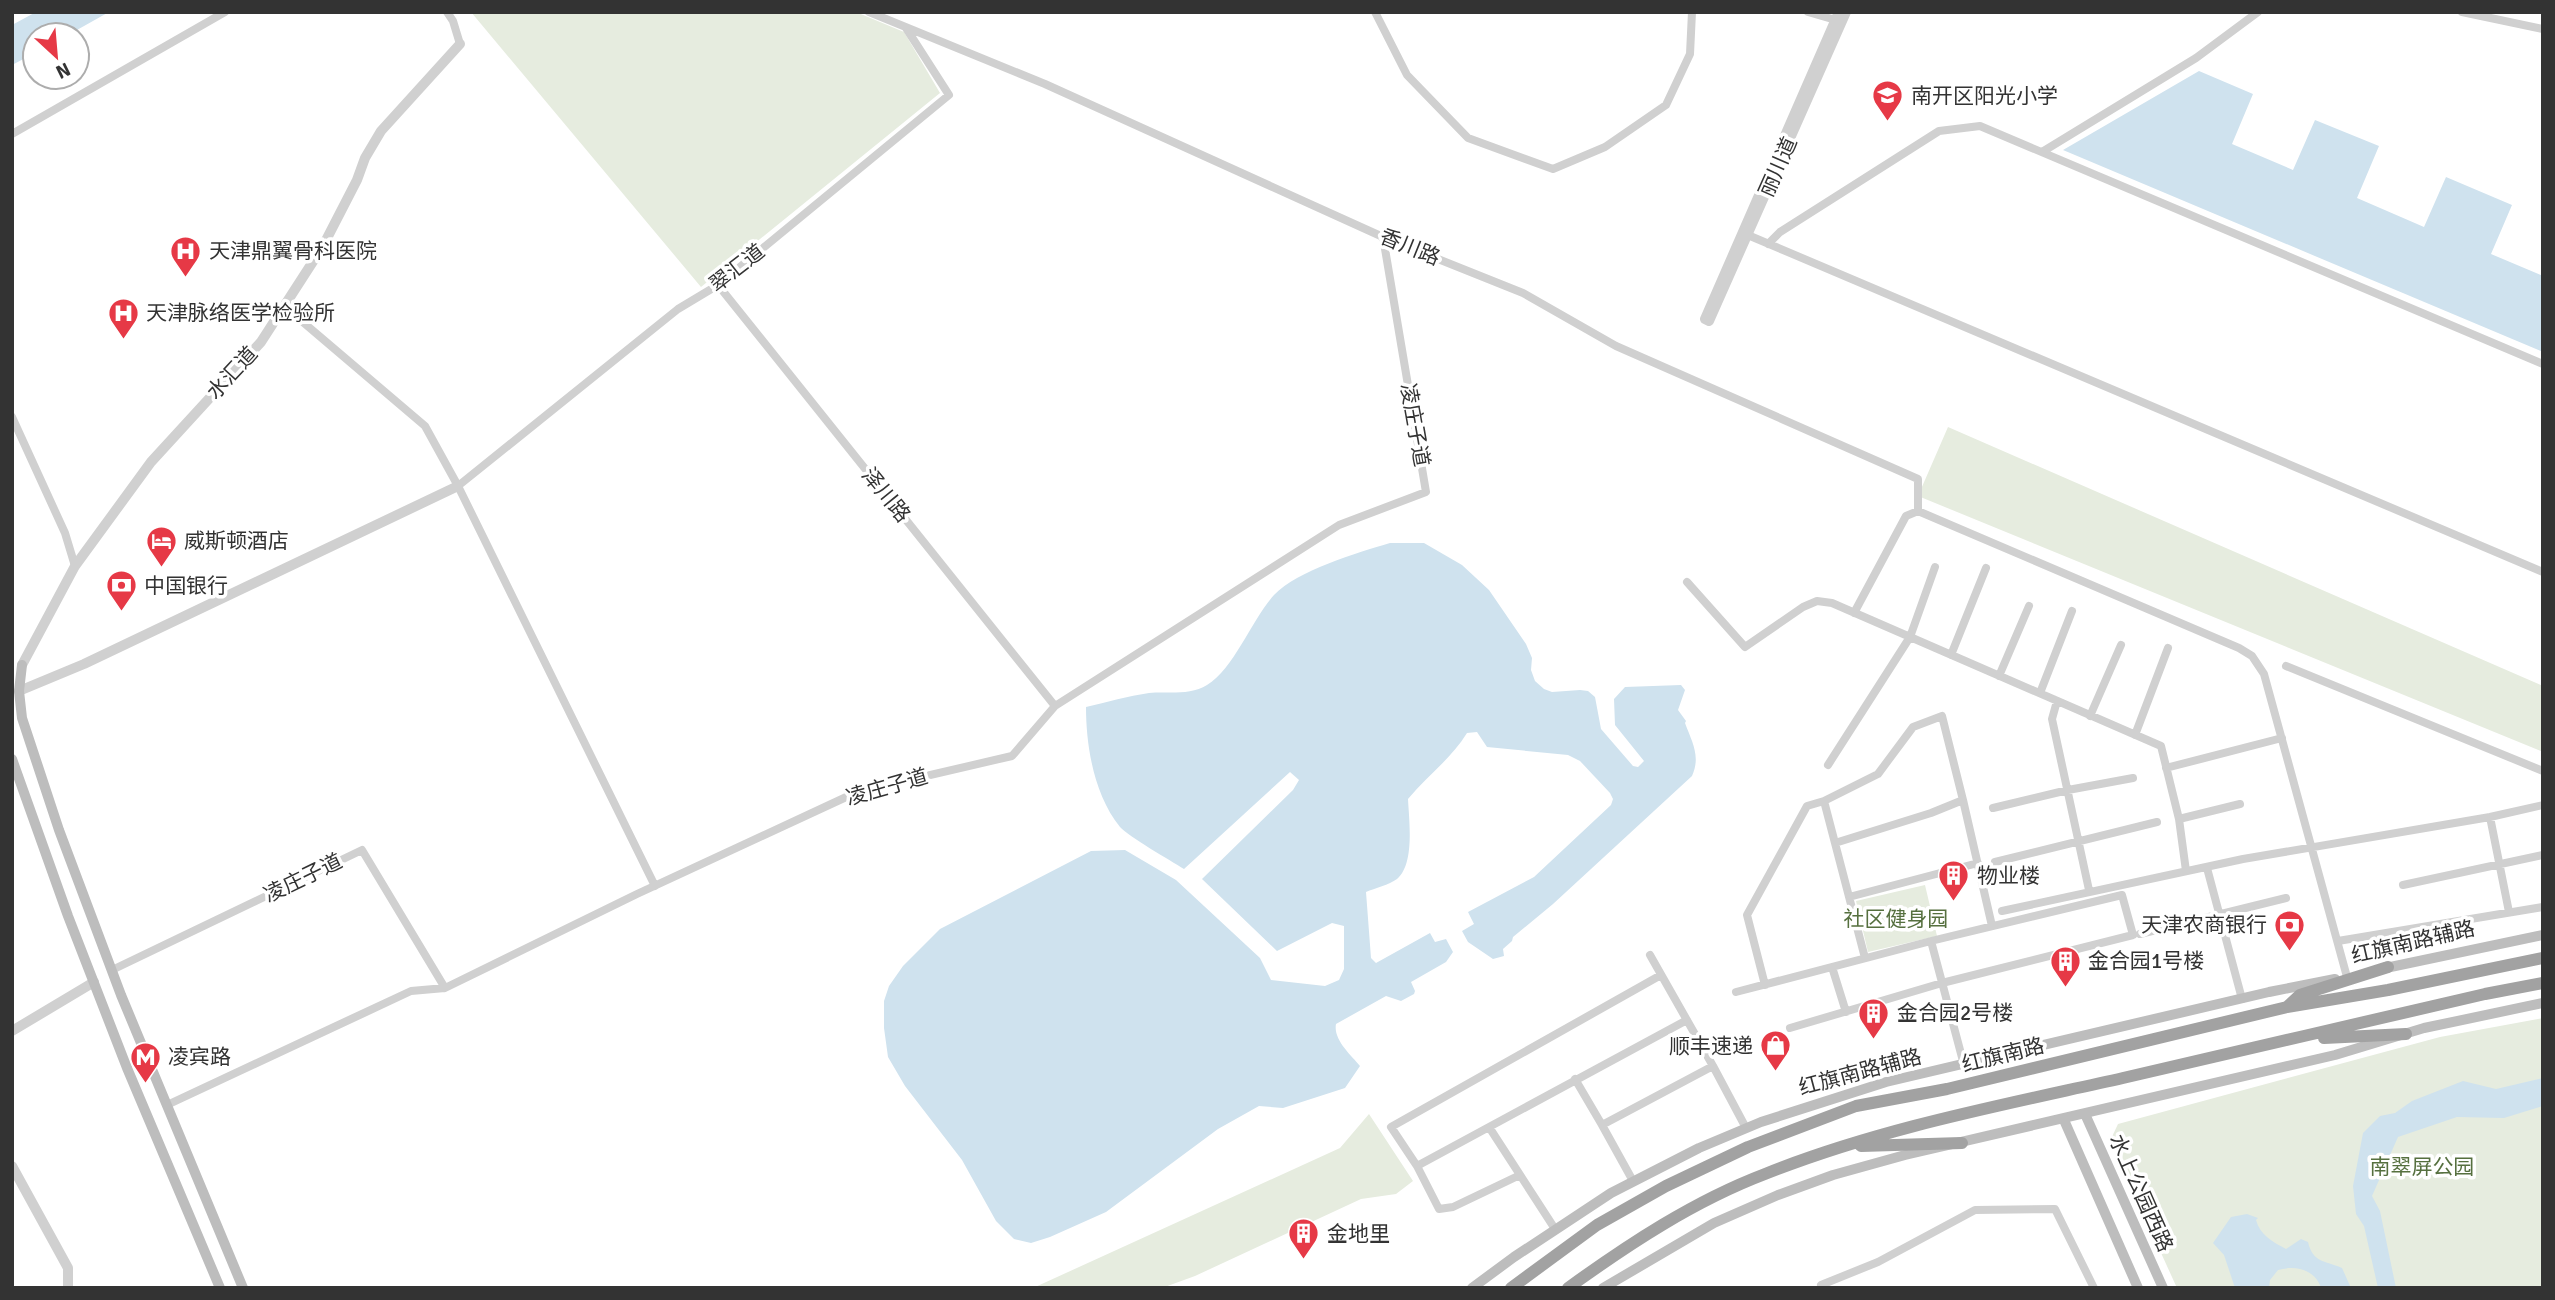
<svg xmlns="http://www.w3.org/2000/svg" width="2555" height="1300" font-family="Signika,'Noto Sans SC',sans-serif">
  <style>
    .green { fill: #e6ecdf }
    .water { fill: #cfe2ee }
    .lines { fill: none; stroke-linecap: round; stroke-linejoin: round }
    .minor { stroke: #d0d0d0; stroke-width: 8 }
    .tertiary { stroke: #d0d0d0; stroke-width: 10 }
    .secondary { stroke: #bdbdbd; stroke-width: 10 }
    .trunk { stroke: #a2a2a2; stroke-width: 12 }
    .labels { text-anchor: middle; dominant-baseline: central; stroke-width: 7; stroke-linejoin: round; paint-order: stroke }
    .poi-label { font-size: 21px; fill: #333; stroke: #fff; text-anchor: start }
    .street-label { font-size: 21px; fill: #333; stroke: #fff }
    .park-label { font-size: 21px; fill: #56703f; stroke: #fff }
  </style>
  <rect width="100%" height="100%" fill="#fff"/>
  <path class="green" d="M471,12H856L904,32L940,93L701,287Z
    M1948,427L2543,686V752L1918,496Z
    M1925,885L1937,936L1868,952L1856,901Z
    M2543,1018V1288H2177L2110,1141L2118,1124L2440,1037Z
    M1369,1114L1413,1181L1396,1194L1361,1199L1195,1276L1162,1288H1033L1340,1148Z"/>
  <path class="water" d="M36,12H109L68,35H35V53L12,65V25Z
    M2199,71L2253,94L2232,144L2293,170L2315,120L2379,146L2357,198L2424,227L2446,177L2512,205L2491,254L2543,276V352L2063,150Z
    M1390,543H1424L1462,565L1489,590L1526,644L1532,658L1531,670L1535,681L1544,689L1552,692L1580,690L1588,691L1595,697L1601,729L1633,766L1638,767L1644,761L1615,725L1614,699L1625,687L1681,685L1685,690L1678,710L1686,721L1685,723C1692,742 1701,756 1692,776L1553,904L1513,937L1512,941L1503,949L1504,956L1493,959L1468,942L1462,931L1474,924L1468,912L1534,877L1611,805L1613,799L1610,793L1580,761L1568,755L1487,747L1477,732L1467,733C1451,759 1427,776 1408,799C1409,820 1415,864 1397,879C1389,885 1375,888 1366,892L1371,958L1376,963L1430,933L1435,942L1446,939L1453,952L1446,962L1411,982L1415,991L1414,994L1401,1001L1386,996L1336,1024C1333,1040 1351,1055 1360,1066L1345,1088L1283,1108L1259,1106L1218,1129L1106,1212L1050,1237L1031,1243L1014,1239L996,1221L962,1160L905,1086L888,1057L884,1028V1001L889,986L903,966L940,929L1091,851L1125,850L1176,880L1260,958L1271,980L1325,986L1339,980L1344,969V926L1332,923L1277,951L1202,879L1293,790L1299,780L1290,772L1184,869C1170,860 1129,837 1120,827C1094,795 1086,746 1086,707C1107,702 1128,696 1149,693C1167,691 1190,696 1207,685C1234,669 1252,619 1274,595C1298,570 1357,553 1390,543Z
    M2543,1078V1106L2504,1118L2457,1117L2398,1137L2372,1196L2380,1211L2396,1288H2378L2364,1226L2356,1214L2353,1186L2363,1133L2380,1116L2395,1113L2412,1101L2463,1081L2496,1089Z
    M2247,1214L2258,1218L2256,1220C2260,1235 2273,1242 2286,1249L2301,1239L2308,1242C2313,1263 2324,1260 2342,1268L2351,1288H2321C2315,1269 2295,1265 2278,1270L2270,1280L2269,1288H2235L2224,1255L2213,1243L2231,1217Z"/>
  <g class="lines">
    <path class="minor" d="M447,12L453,21L460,44
      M869,12L1045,84L1383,237L1523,293L1616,346L1918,479V511
      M1375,12L1407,75L1468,138L1553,169L1605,147L1666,105L1690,54L1692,12
      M1808,12L1839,21
      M2462,12L2543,29
      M12,134L225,12
      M2042,152L2196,58L2258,12
      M1743,233L2543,572
      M1768,244L1780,232L1939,131L1980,126L2543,364
      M718,285L1055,706
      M284,306L425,426L458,486L655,886
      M12,417L65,533L75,566
      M458,486L678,309L718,285L949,95L906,28
      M1687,582L1745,647L1803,607L1817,601L1832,603L2161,746L2179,819L2186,871
      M1854,613L1906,516L1918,511L2239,648L2252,656L2264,674L2347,977
      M1951,655L1986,568
      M2286,666L2543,771
      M1999,676L2029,606
      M2040,693L2072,611
      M2057,701L2052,719L2089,890
      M2090,716L2121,645
      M2135,735L2168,648
      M1828,765L1910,637L1935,567
      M2166,768L2282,738
      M1993,808L2068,790L2133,778
      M2490,817L2509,912
      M2179,819L2240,804
      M1835,843L1931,813L1963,800L1992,926
      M1995,862L2157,822
      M2207,868L2242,999
      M2403,885L2543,855
      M1849,897L1978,863
      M2002,911L2243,859L2490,817L2543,805
      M2140,934L2286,898
      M1931,941L1964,1065
      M2338,941L2543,907
      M1650,955L1713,1066
      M1865,958L1824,801L1878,774L1913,727L1942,716L1963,800
      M1832,967L1846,1012
      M112,970L362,850L445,988L637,894L857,792L1012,756L1055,706L1339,525L1426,492L1383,237
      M1765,985L1747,915L1807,806L1824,801
      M1736,992L1931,941L2122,895L2133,935L1942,983L1790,1028
      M1575,1079L1602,1125
      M167,1105L411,991L445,988
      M1489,1127L1555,1229
      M1417,1166L1391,1127L1661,975
      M1520,1175L1453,1207L1439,1209L1417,1166L1687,1020
      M1633,1181L1602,1125L1713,1066L1746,1128
      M1823,1288L1821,1285L1878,1262L1975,1210L2055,1209L2094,1288"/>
    <path class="tertiary" d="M1839,12L1705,319L1709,321L1846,12
      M22,665L75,566L151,462L261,342L323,246L357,180L365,158L381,131L460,44
      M19,691L84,664L458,486
      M12,1031L94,982
      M12,1166L68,1268V1288"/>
    <path class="secondary" d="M22,665L19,691L22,718L59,830L121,995L243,1288
      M12,759L68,916L127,1068L220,1288
      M2381,969L2543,935
      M2085,1114L2163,1288
      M2064,1120L2138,1288
      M1472,1288L1514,1257L1611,1193L1699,1148L1761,1122L1886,1082L2269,992L2335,979
      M1603,1288L1714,1223L1778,1195L1833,1175L1905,1155L2335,1055L2424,1028L2543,1003"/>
    <path class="trunk" d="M2287,1007L2300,995L2388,967
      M2324,1038L2406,1034
      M1861,1146L1962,1143
      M1511,1288L1597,1225L1666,1186L1748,1147L1856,1106L1947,1089L2287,1007L2388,990L2543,958
      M1568,1288C1629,1244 1694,1201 1765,1174C1880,1128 2003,1105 2123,1078C2244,1050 2364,1022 2485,994L2543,983"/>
  </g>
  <defs>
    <symbol id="school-pin" viewBox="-11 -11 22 30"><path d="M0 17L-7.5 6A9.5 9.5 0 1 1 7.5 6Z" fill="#e63946" stroke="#fff"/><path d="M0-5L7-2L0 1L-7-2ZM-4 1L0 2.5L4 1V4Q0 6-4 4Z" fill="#fff"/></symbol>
    <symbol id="hospital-pin" viewBox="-11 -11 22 30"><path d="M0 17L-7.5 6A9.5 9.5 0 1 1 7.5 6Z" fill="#e63946" stroke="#fff"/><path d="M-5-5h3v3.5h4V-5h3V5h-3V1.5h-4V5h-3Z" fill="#fff"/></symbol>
    <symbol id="hotel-pin" viewBox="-11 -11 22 30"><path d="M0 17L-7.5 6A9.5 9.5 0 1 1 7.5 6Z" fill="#e63946" stroke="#fff"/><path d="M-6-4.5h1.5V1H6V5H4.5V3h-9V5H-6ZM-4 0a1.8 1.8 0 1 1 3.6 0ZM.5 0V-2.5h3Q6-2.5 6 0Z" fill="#fff"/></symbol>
    <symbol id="bank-pin" viewBox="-11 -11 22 30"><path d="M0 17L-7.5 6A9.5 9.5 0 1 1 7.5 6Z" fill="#e63946" stroke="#fff"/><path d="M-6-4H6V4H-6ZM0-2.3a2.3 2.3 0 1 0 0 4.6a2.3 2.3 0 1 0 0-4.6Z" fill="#fff"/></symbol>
    <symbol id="building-pin" viewBox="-11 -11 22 30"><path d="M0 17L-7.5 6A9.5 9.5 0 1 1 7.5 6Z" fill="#e63946" stroke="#fff"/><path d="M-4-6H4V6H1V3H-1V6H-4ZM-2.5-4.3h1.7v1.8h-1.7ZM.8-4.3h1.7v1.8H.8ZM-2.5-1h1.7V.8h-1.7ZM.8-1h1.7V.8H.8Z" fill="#fff"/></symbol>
    <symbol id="shop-pin" viewBox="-11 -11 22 30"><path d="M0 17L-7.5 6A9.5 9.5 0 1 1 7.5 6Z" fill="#e63946" stroke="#fff"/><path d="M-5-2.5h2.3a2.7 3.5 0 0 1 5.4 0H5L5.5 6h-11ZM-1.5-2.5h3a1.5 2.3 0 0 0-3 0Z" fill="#fff"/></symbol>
    <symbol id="metro-pin" viewBox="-11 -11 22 30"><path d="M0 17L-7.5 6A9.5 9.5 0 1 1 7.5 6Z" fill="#e63946" stroke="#fff"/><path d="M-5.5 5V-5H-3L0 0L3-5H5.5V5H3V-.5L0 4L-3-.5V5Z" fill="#fff"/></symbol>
  </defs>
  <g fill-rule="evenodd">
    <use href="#school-pin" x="1870" y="78" width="35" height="47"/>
    <use href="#hospital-pin" x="168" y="234" width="35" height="47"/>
    <use href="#hospital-pin" x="106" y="296" width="35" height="47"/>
    <use href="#hotel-pin" x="144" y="524" width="35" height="47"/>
    <use href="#bank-pin" x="104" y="568" width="35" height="47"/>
    <use href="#building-pin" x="1936" y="858" width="35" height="47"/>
    <use href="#bank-pin" x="2272" y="908" width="35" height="47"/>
    <use href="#building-pin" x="2048" y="944" width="35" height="47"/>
    <use href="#building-pin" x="1856" y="996" width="35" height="47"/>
    <use href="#shop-pin" x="1758" y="1028" width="35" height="47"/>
    <use href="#metro-pin" x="128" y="1040" width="35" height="47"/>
    <use href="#building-pin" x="1286" y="1216" width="35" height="47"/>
  </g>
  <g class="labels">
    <g class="poi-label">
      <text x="1911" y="96">南开区阳光小学</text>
      <text x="209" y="251">天津鼎翼骨科医院</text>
      <text x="146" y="313">天津脉络医学检验所</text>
      <text x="184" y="541">威斯顿酒店</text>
      <text x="144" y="586">中国银行</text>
      <text x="1977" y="876">物业楼</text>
      <text x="2267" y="925" text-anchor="end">天津农商银行</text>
      <text x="2088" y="961">金合园1号楼</text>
      <text x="1897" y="1013">金合园2号楼</text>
      <text x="1753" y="1046" text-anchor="end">顺丰速递</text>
      <text x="168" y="1057">凌宾路</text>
      <text x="1327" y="1234">金地里</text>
    </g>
    <g class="street-label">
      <text transform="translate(1778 167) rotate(-66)">丽川道</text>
      <text transform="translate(1410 247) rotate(22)">香川路</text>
      <text transform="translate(737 268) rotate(-38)">翠汇道</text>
      <text transform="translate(232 373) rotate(-47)">水汇道</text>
      <text transform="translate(1415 425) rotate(80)">凌庄子道</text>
      <text transform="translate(886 495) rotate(51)">泽川路</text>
      <text transform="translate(887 787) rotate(-16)">凌庄子道</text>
      <text transform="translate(303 878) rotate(-26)">凌庄子道</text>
      <text transform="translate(2413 942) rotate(-13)">红旗南路辅路</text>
      <text transform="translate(2003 1055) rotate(-14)">红旗南路</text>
      <text transform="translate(1860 1072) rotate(-15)">红旗南路辅路</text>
      <text transform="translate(2141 1193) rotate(66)">水上公园西路</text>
    </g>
    <g class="park-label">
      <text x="1896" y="919">社区健身园</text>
      <text x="2422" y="1167">南翠屏公园</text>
    </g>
  </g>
  <rect width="2555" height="1300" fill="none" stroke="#333333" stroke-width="28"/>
  <g transform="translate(56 56) rotate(154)"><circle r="33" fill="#ffffff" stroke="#adadad" stroke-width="2"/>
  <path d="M0-5L12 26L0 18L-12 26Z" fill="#e63946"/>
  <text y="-10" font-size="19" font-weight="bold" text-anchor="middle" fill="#333333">N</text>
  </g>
</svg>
